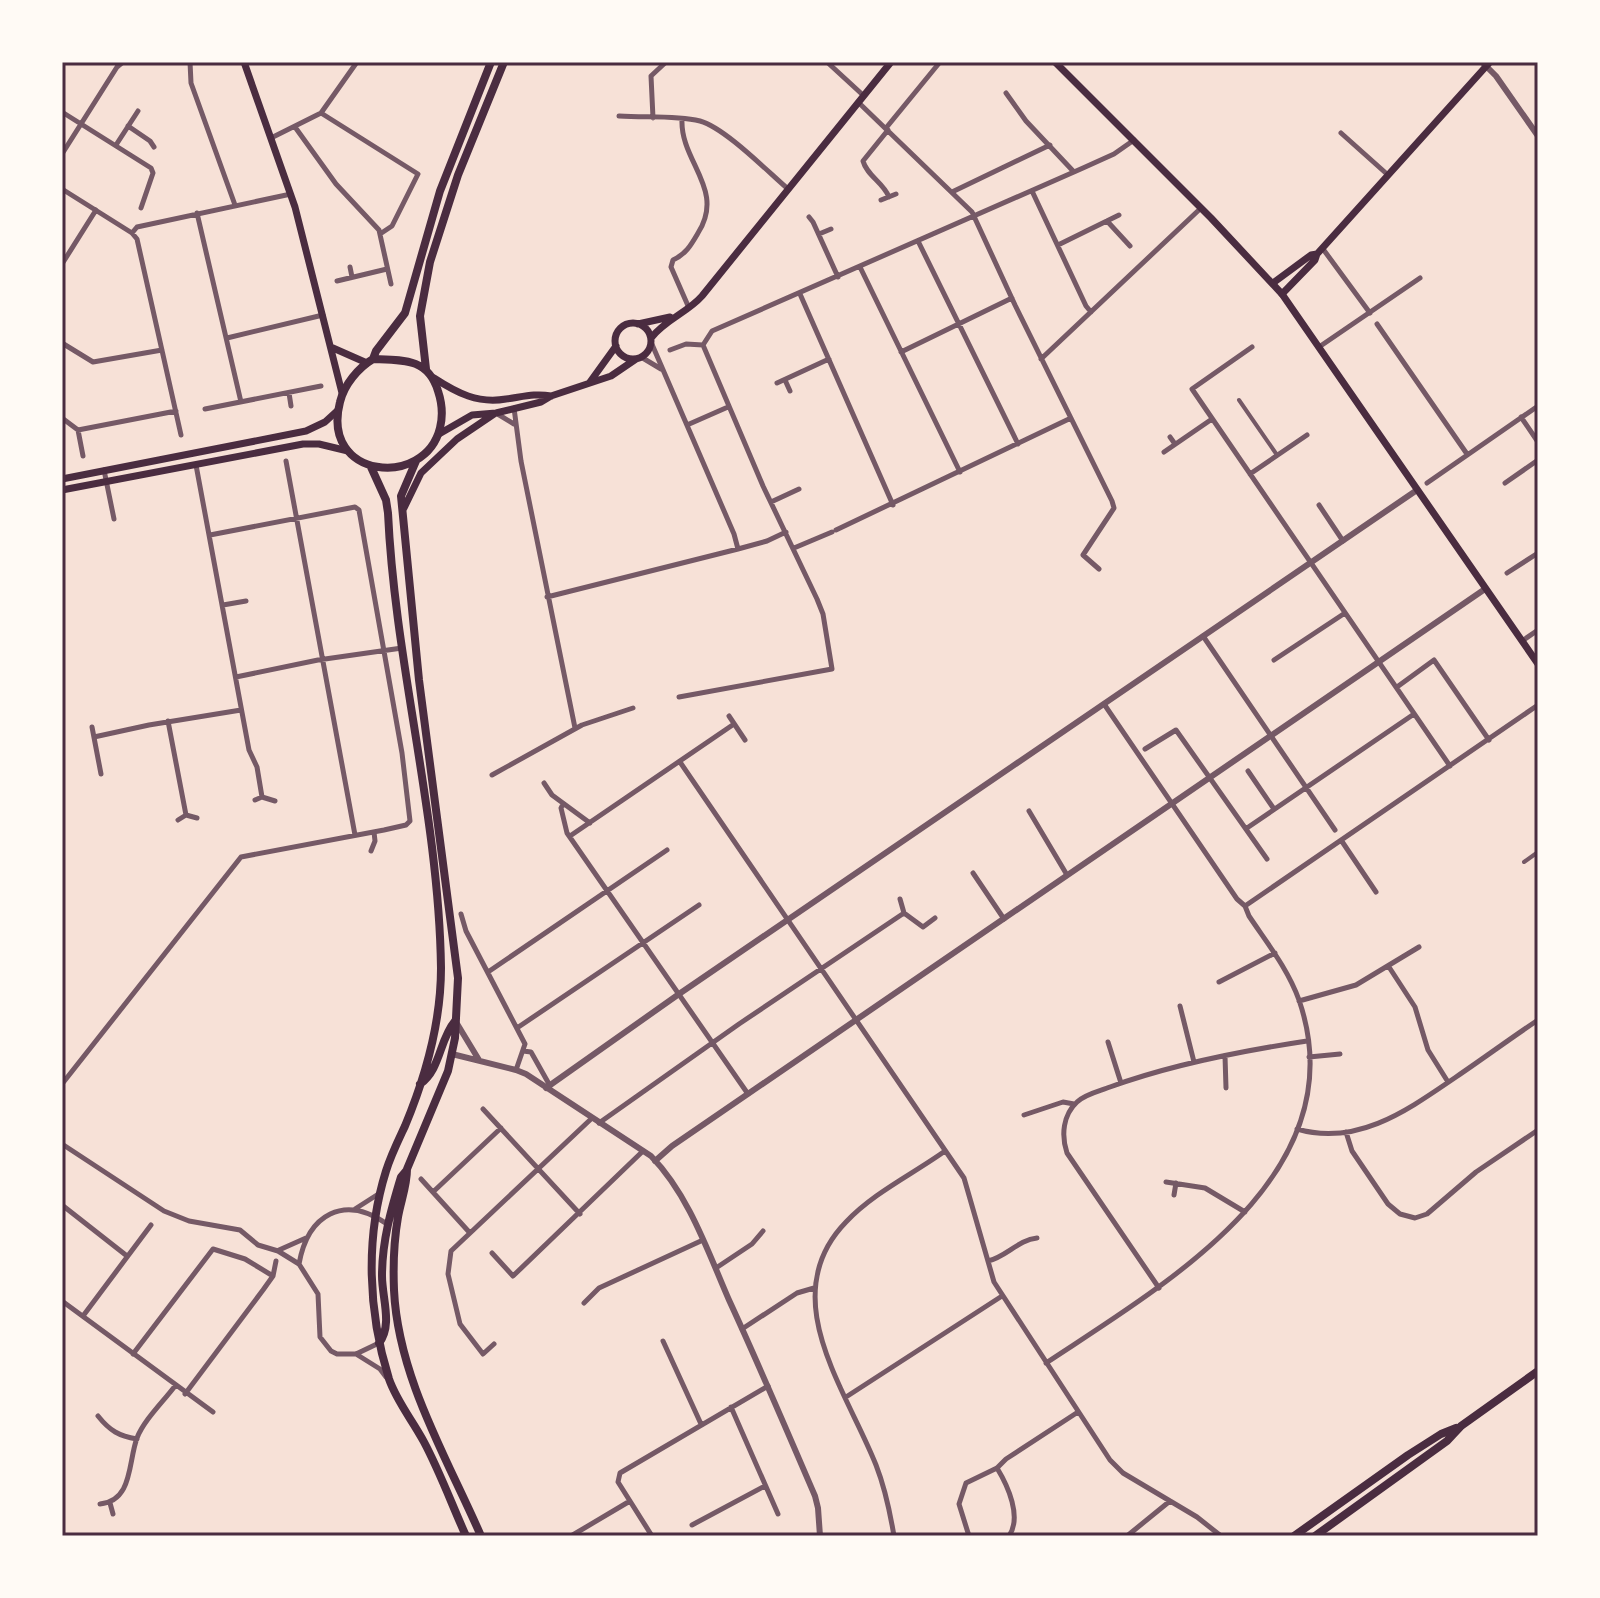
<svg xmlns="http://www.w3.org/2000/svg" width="1600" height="1598" font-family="Signika,sans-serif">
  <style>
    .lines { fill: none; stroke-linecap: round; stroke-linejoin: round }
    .pedestrian { stroke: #755966; stroke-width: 4 }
    .minor { stroke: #755966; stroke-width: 5 }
    .tertiary { stroke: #755966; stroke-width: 6 }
    .secondary { stroke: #4a2c40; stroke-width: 7 }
    .primary { stroke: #4a2c40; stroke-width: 7 }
    .trunk { stroke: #4a2c40; stroke-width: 8 }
    .neatline { fill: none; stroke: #4a2c40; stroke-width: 3 }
  </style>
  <rect width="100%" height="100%" fill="#f7e1d7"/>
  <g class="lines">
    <path class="pedestrian" d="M1239,400L1277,455
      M1524,862L1538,852"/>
    <path class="minor" d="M190,62L191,83L235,205
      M827,62L864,96
      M1006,93L1026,121L1074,172
      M858,102L972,212L1015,305L1112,501L1114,508L1083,555L1099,569
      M62,112L151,168L153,173L141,208
      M321,113L418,174L392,226L380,234
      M619,116C645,118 674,115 700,121C725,128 767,171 788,189
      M653,118L651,76L666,62
      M682,119C680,162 726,189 698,233C691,245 686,254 673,260L671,267L689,308
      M128,126L150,141L154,147
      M295,127L336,184L379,230L391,284
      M886,128L940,62
      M888,130L863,161C867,176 883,182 889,197
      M1341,133L1388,175
      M271,138L321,113L357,62
      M116,145L138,111
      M62,154L117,67L123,62
      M62,189L132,233L137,239L181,435
      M1032,191L1086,306L1091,312
      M952,192L1050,145
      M881,200L896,194
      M197,213L241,402
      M809,217L813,222L838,277
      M1107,221L1130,246
      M132,233L137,227L291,194
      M819,234L831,229
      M918,241L1018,444
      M1058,245L1119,215
      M1323,249L1370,313
      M62,264L96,210
      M350,267L352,277
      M860,267L960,472
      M337,281L387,269
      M800,294L893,505
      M1377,324L1467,454
      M227,338L323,315
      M651,342L734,534L738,549
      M62,343L93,362L162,350
      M703,345L712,331L1083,168L1114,154L1134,140
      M1252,347L1192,389L1450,766
      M1319,347L1420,278
      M670,350L686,344L703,345
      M901,352L1012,298
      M641,357L661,369
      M1041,359L1201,208
      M785,380L790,391
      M777,383L829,359
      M289,393L291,406
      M514,408L521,461L575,728
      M205,409L321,386
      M496,413L514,424
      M1521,417L1538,442
      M62,418L78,430L83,456
      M687,425L728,407
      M78,430L176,411
      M1170,437L1175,444
      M1164,452L1212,419
      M286,461L355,835
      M196,465L249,750L257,767L262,797
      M104,470L114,519
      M1250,474L1307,435
      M1427,483L1538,406
      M1505,483L1538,460
      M771,502L799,489
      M1319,505L1343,541
      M836,530L1071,418
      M794,548L832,532
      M1507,573L1538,553
      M547,597L738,549L767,541L786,532
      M223,605L246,601
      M1203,636L1335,830
      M1522,641L1538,630
      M1274,660L1345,613
      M236,677L318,660L402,648
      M1397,687L1434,660L1489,740
      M679,697L832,669L823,614L817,599L763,486L703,345
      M729,716L745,740
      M168,721L186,815
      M92,727L101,774
      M94,737L149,725L241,710
      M1145,749L1176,730L1267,859
      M680,762L964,1178L994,1282L1110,1460L1123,1473L1197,1517L1221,1536
      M1248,771L1274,809
      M492,775L582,725L633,708
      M544,783L552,795L590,823
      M255,800L262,797L275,801
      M563,804L561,808L567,833L748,1094
      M1029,811L1067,875
      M178,820L186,815L197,818
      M1247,828L1414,714
      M570,836L734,724
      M1341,840L1376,892
      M371,851L375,841L374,832
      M973,873L1004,919
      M900,899L904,913L923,927L935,918
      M1245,906L1538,705
      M461,914L466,931L525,1044L516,1070
      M1389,967L1415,1007L1428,1050L1448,1082
      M488,972L667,850
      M1219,982L1275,953
      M1299,1001L1356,985L1419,947
      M1180,1006L1194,1062
      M517,1028L699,905
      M1108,1042L1121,1083
      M523,1051L531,1052L549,1084
      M1225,1056L1226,1088
      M1309,1057L1340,1054
      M62,1084L241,857L384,830L406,825L410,821L402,753L359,510L355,507L210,535
      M483,1109L580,1214
      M1024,1115L1063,1102L1074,1104
      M599,1123L739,1024L904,913
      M1297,1129C1358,1147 1409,1109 1456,1077C1484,1058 1511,1038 1538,1020
      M1346,1132L1352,1151L1388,1204L1400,1214L1415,1218L1427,1214L1476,1172L1538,1130
      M62,1144L164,1211L189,1221L240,1230L258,1245L278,1251L299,1264L318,1294L320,1337L331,1351L337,1354H356L379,1343
      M421,1179L470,1233
      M1166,1182L1205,1188L1245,1212
      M433,1192L501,1128
      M1174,1195L1176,1183
      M62,1205L127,1256
      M355,1209L380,1193
      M279,1250L306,1238
      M492,1253L513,1276L643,1151
      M988,1261C1006,1257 1018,1240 1037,1238
      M299,1264C308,1214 344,1194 387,1224
      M716,1268L752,1244L763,1231
      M1159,1288L1067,1153C1061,1135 1063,1115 1077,1102C1085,1094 1100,1091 1110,1087C1173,1064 1241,1051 1307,1041
      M62,1301L213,1412
      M584,1303L599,1288L703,1240
      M83,1316L151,1225
      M742,1329L797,1293L814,1288
      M663,1341L701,1424
      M494,1344L483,1354L460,1324L448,1274L451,1251L591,1119
      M133,1354L213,1249L245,1259L273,1276
      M356,1354L380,1369L386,1377
      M1046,1363C1165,1284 1359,1174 1299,1000C1288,969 1267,943 1249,916L1245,906L1237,899L1104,704
      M185,1394L263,1290L273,1276L276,1261
      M846,1397L1002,1296
      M731,1407L778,1514
      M98,1416C110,1431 119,1436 137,1439
      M997,1468C1008,1486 1022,1517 1009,1536
      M110,1503L113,1514
      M100,1504C133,1501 128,1462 137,1438C144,1420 163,1402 175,1386
      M692,1525L765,1486
      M571,1536L630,1501
      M652,1536L618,1482L620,1473L768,1386
      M894,1536C890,1512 885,1488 876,1465C846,1389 774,1296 846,1222C873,1193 913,1174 945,1151
      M969,1536L959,1504L966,1483L997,1468L1006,1459L1078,1412
      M1127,1536L1170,1501"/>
    <path class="tertiary" d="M1482,62L1496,76L1538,136
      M456,1022L479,1060
      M452,1054L516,1070L526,1074L651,1156C689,1195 708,1252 729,1300C759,1365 787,1431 815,1496L818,1508L820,1536
      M546,1088L679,994L1417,490
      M655,1161L672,1146L1485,589"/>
    <path class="secondary" d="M1273,283L1311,255L1317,254
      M1282,294L1315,260L1317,254L1490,62"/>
    <path class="primary" d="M244,62L295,207L342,393
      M1055,62L1211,218L1282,294L1538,664
      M615 341a18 18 0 1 1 36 0a18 18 0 1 1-36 0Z
      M638,324L670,317
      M651,338C666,319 687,313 702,296L891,62
      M333,348L367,363
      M434,378C457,393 478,404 506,399C522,397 535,393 551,396
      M590,382L616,346
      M439,434L472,415L496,413L541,402L551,396L611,376L636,359
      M62,479L306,431L325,422L337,411
      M62,490L303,444H319L348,451
      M404,508L421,473L457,439L494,414"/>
    <path class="trunk" d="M373,359C403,360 428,358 438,391C442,403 443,416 440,428C425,489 320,479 340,402C344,385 358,368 373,359Z
      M373,359L376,351L405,313L440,191L491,62
      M426,369L420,316L430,262L458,175L504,62
      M416,461L401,496L419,680L458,978L455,1038L448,1071L407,1169C407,1186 401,1200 398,1217C394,1240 393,1266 394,1290C398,1377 447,1458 481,1536
      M371,467L386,500L388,513C395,665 439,816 441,968C441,1021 425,1078 405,1126C398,1141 391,1155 386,1171C365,1238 368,1312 389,1379C397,1402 413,1421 424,1442C440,1472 452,1505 466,1536
      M420,1084C441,1069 439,1040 455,1021
      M379,1343C393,1325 382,1298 382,1276C382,1241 391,1210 401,1177L406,1171
      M1294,1536L1408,1455L1441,1434L1456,1428
      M1315,1536L1447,1441L1461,1426L1538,1371"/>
  </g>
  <rect width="1600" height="1598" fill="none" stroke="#fffaf5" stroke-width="128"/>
  <rect x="64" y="64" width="1472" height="1470" class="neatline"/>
</svg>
